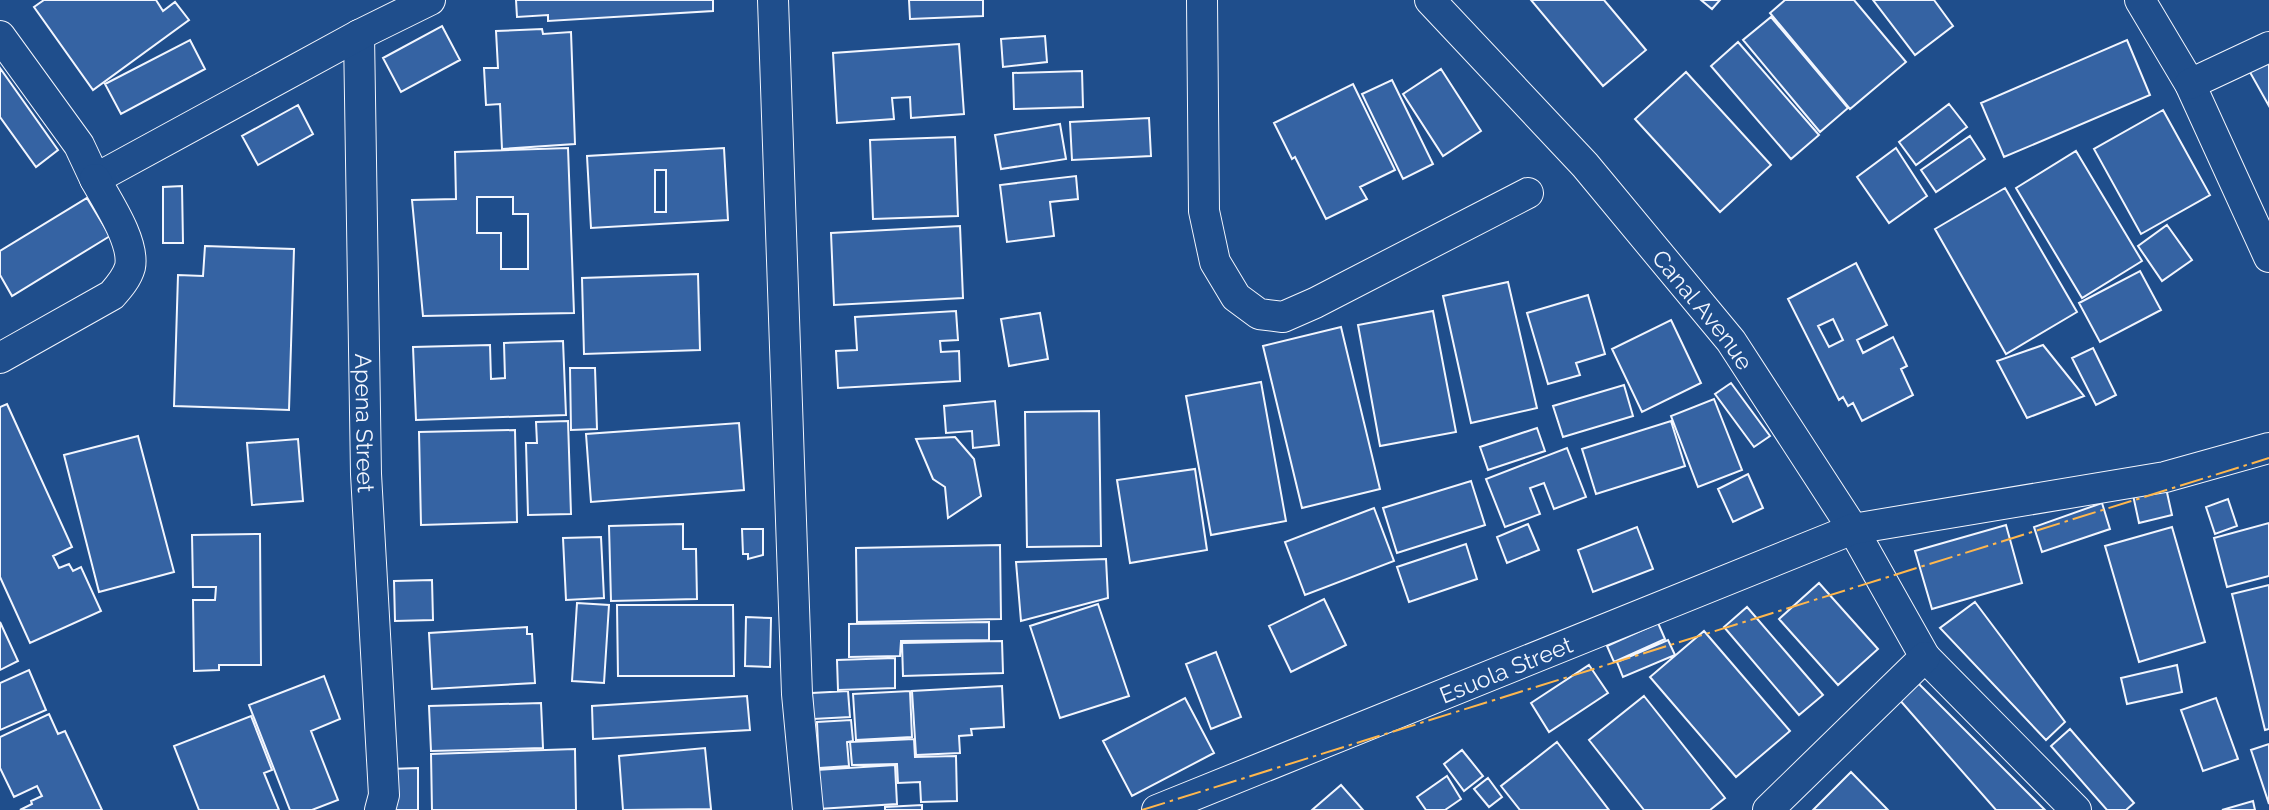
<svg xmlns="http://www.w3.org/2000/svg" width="2269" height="810" font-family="Raleway,sans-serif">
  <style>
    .building { fill: #3563a3; stroke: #f2f6ff; stroke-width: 2; fill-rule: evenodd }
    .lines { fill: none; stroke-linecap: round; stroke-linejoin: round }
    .minor-casing { stroke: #f2f6ff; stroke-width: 32 }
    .minor { stroke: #1f4e8c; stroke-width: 30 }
    .power { stroke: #ffb74d; stroke-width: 2; stroke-dasharray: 24 5 3.5 5; stroke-linecap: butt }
    .labels { text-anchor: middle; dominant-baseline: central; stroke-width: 5; stroke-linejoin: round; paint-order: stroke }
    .street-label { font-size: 23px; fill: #f2f6ff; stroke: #1f4e8c }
  </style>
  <rect width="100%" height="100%" fill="#1f4e8c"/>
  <path class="building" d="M44,0H156L163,11L175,2L189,20L93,90L34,7Z
    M516,0H713V11L548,21V15L517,17Z
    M909,0H983V16L910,19Z
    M1531,0H1604L1646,50L1603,86Z
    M1701,0H1720L1712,9Z
    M1785,0H1854L1906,62L1850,109L1770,13Z
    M1873,0H1934L1953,26L1915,55Z
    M1771,17L1848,108L1820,132L1743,40Z
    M442,26L460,60L401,92L383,58Z
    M542,29L543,34L571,32L575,144L502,149L500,104L486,105L484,68H498L496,31Z
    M1045,36L1047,62L1003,67L1001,39Z
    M190,40L205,69L121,114L105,84Z
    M2127,40L2150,95L2004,157L1981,103Z
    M1738,42L1819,135L1791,159L1711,66Z
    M959,44L964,114L911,118L910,97L892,98L894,119L837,123L833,53Z
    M2269,55V106L2247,67Z
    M0,68L58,150L36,167L0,117Z
    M1441,69L1481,131L1443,156L1403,94Z
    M1082,71L1083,107L1014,109L1013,73Z
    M1686,72L1771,165L1720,212L1635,119Z
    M1392,80L1433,164L1403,179L1362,94Z
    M1353,84L1395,170L1360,187L1367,199L1326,219L1295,157L1292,159L1274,123Z
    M1949,104L1967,127L1916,165L1899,142Z
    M298,105L313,134L258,165L242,136Z
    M2163,110L2210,195L2141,234L2094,149Z
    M1149,118L1151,156L1072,160L1070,122Z
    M1060,124L1066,159L1001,169L995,135Z
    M1970,136L1985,159L1936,192L1921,170Z
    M955,137L958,216L873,219L870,140Z
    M568,148L574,313L423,316L412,200L456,199L455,152ZM477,197H513V214H528V269H501V233H477Z
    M724,148L728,220L591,228L587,156ZM655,170H666V212H655Z
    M1896,148L1927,196L1889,223L1857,177Z
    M2076,151L2142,261L2082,298L2016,188Z
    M1076,176L1078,199L1050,202L1054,236L1007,242L1000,185Z
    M182,186L183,243H163V187Z
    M2005,188L2077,312L2006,354L1935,229Z
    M87,198L110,236L12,296L0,275V251Z
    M2167,225L2192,260L2162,281L2138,246Z
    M960,226L963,298L834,305L831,233Z
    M205,246L294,249L289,410L174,406L178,275L203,276Z
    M1856,263L1887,325L1857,340L1863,353L1893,337L1907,366L1901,369L1913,395L1862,421L1853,403L1848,406L1843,397L1839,400L1788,299ZM1833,319L1843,340L1829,347L1818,326Z
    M2140,271L2161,310L2100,342L2079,303Z
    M698,274L700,350L584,354L582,278Z
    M1508,282L1537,408L1471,423L1443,296Z
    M1588,295L1605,354L1576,363L1580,375L1548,384L1527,313Z
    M956,311L958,340L940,341L941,352L959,351L960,381L838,388L836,351L857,350L855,317Z
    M1433,311L1456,432L1380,446L1358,325Z
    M1040,313L1048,359L1009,366L1001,319Z
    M1671,320L1701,383L1642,412L1612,349Z
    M1341,327L1380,489L1302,508L1263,346Z
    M563,341L566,415L416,420L413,347L490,345L491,379L505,378L504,343Z
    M2043,345L2084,396L2027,418L1997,361Z
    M2093,348L2116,395L2096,405L2072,358Z
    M570,368H595L597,429L571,430Z
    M1261,382L1286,521L1211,535L1186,396Z
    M1731,383L1770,436L1754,447L1715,394Z
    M1624,385L1633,416L1563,437L1553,406Z
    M1714,399L1742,470L1698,487L1671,416Z
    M995,401L999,445L973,448L972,431L946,433L944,406Z
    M7,404L72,547L53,556L59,568L69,564L73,571L81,567L101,611L30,643L0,577V407Z
    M1099,411L1101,546L1027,547L1025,412Z
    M568,421L571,514L528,515L526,443H537L536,422Z
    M1671,421L1685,466L1596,494L1582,449Z
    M739,423L744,490L591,502L586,434Z
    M1537,428L1545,451L1488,470L1480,447Z
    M515,430L517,522L421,525L419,432Z
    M138,436L174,572L99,592L64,455Z
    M955,437L974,459L981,496L948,518L945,487L933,479L916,439Z
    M298,439L303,501L252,505L247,443Z
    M1567,448L1586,497L1554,509L1544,483L1530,488L1540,514L1505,527L1486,479Z
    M1195,469L1207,550L1130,563L1117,480Z
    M1748,474L1763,508L1733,522L1718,489Z
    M1471,481L1485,525L1397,553L1383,508Z
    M2166,488L2172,515L2139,523L2133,495Z
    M2228,499L2237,526L2215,534L2206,507Z
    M2102,503L2110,529L2042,552L2034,527Z
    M1374,508L1394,561L1305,595L1285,542Z
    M2269,523V576L2227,587L2214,538Z
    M683,524V549H696L697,599L611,601L609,526Z
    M1528,524L1539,550L1507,563L1497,537Z
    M2006,525L2022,583L1932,609L1915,551Z
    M1637,527L1653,569L1593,592L1578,550Z
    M2172,527L2205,642L2139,662L2105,546Z
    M742,529H763V555L748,559V554H743Z
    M260,534L261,665H219V670L194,671L193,600H215L216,587H193L192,535Z
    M601,537L604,598L566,600L563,538Z
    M1466,544L1477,579L1409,602L1397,567Z
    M1000,545L1001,619L857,622L856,548Z
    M1106,559L1108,598L1021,621L1016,562Z
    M432,580L433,620L395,621L394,581Z
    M1819,583L1878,649L1838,685L1779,619Z
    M2269,585V729L2265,730L2232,594Z
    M1324,599L1346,645L1291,672L1269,626Z
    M1975,602L2065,722L2046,740L1940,628Z
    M577,603L609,605L604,683L572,681Z
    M1098,604L1129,696L1060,718L1030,626Z
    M617,605H733L734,676H618Z
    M1747,607L1823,695L1799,715L1724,627Z
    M746,617L771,618L770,667L745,666Z
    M0,622L18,661L0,670Z
    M989,622V640L901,641L900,656L849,657V624Z
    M1658,623L1665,639L1614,662L1607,646Z
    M527,627V634H532L535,683L432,689L429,633Z
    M1704,631L1790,731L1736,777L1650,677Z
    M1668,640L1675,655L1623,677L1617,662Z
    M1002,641L1003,673L903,676L902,643Z
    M1216,652L1241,717L1211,729L1186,664Z
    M895,658V688L838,690L837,660Z
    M1589,665L1608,693L1549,732L1531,703Z
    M2177,665L2182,692L2127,704L2121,678Z
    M29,670L46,710L0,730V683Z
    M324,676L340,719L311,731L338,800L312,810H290L249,705Z
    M1916,681L2045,810H1996L1898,698Z
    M1002,686L1004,727L971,729L972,735L959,736L960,753L916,755L912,691Z
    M848,691L850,717L813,719L812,693Z
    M910,691L912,737L856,740L853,694Z
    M747,696L750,730L593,739L592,706Z
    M1644,696L1725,798L1710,810H1644L1589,740Z
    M1185,698L1214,753L1132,796L1103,741Z
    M2216,698L2238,759L2203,771L2181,710Z
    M541,703L543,748L431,751L429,706Z
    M49,714L58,734L65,731L102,810H20L32,804L31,801L42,796L37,786L14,797L0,768V737Z
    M251,716L272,770L264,773L279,810H199L174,746Z
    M851,720L853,741L847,742L849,766L819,768L817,722Z
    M2070,729L2134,803L2126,810H2107L2051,746Z
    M914,739L915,757L956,756L957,801L921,802L920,782L898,783L897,764L852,765L850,742Z
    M1557,742L1609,810H1520L1501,786Z
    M2269,744V804L2251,750Z
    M705,748L711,809L623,810L619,756Z
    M575,749L576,810H432L431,754Z
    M1462,750L1483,776L1464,791L1444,764Z
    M895,765L897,804L818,809L816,770Z
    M418,768V810H390L389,769Z
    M1851,772L1888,810H1813Z
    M1447,776L1461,799L1445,810H1426L1417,797Z
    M1488,778L1502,797L1489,807L1474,789Z
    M1341,785L1363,810H1312Z
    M2253,801L2255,810H2222Z
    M922,805V810H885V807Z"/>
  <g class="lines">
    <defs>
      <g id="minor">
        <path d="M773,0L797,694L808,810"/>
        <path d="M1202,0L1204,211L1215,262L1236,297L1259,314L1283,317L1315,303L1528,193"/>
        <path id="s1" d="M1430,0L1585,165L1731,341L1853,529L1925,657L2076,810"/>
        <path d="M2140,0L2190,84L2269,257"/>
        <path id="s2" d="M359,35L366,474L384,795L380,810"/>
        <path d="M0,36L79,145L95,179L359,35L430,0"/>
        <path d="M2190,84L2269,47"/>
        <path d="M0,358L112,295C119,287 127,278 130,267C135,242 107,201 95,179"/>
        <path id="s3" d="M1157,810L1853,529L2165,477L2269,448"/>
        <path d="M1768,810L1925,657"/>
      </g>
    </defs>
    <use href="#minor" class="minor-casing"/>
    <use href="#minor" class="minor"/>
    <path class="power" d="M1142,810L2269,458"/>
  </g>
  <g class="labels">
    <g class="street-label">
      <text stroke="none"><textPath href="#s1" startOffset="413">Canal Avenue</textPath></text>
      <text stroke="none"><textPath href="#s2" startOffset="388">Apena Street</textPath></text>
      <text stroke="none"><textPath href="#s3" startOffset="376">Esuola Street</textPath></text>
    </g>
  </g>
</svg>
